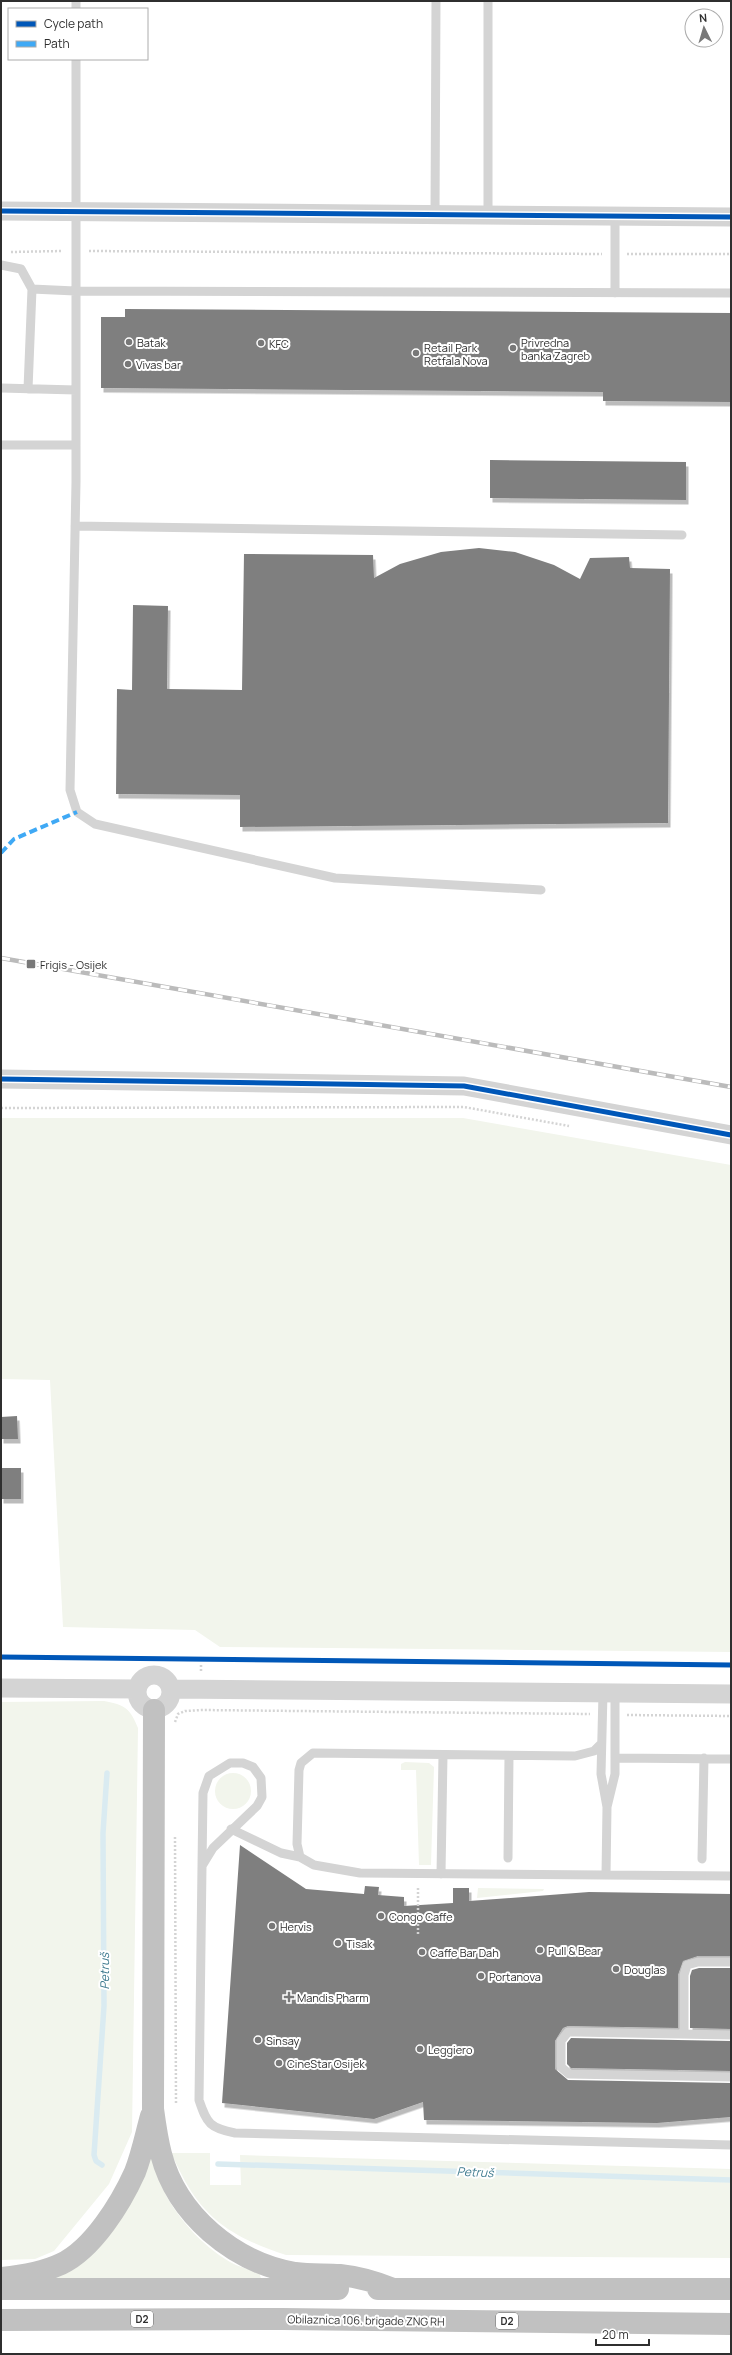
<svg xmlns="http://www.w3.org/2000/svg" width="732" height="2355" font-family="Manrope,sans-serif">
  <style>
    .green { fill: #f2f5ec }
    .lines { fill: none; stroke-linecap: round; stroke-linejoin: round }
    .stream { stroke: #daebf1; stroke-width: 5.5 }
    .building { fill: #7f7f7f; filter: url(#shadow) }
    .path { stroke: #d4d4d4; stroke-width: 2.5; stroke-dasharray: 2 2; stroke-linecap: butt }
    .lane { stroke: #d4d4d4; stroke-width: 9 }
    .street { stroke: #d4d4d4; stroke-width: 19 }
    .highway { stroke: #c1c1c1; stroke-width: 22 }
    .rail-casing { stroke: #bbb; stroke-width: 4.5 }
    .rail { stroke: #fff; stroke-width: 3; stroke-dasharray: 9; stroke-linecap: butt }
    .quiet { stroke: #3fa9f5; stroke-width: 4; stroke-dasharray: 8 4; stroke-linecap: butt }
    .cycleway-casing { stroke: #fff; stroke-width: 8 }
    .cycleway { stroke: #0057b8; stroke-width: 5 }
    .poi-dot { fill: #787878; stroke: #fff; stroke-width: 1.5 }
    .labels { text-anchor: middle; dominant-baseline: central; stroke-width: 4; stroke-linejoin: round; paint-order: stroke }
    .shield { fill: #fff; stroke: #6d6d6d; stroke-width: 1 }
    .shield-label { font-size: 10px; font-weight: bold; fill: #2f2f2f }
    .poi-label { font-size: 11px; fill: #2f2f2f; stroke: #fff; text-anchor: start }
    .street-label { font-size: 11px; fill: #2f2f2f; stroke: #fff }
    .water-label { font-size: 12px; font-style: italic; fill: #3f7b8f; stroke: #fff }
  </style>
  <defs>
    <filter id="shadow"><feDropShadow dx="2.5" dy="4.5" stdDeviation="0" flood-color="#0004"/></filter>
  </defs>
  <rect width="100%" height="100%" fill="#fff"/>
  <path class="green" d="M1,1118H463L731,1165V1652L220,1647L195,1630L63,1627L50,1380L1,1379Z
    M104,1701C125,1705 130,1708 138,1728L132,2132L109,2184L54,2251L35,2259L1,2260V1702Z
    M405,1762L429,1763L434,1767L431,1865H419L416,1770H401V1764Z
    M215 1791a18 18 0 1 1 36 0a18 18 0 1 1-36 0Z
    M478,1888L544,1889L543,1891L477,1898Z
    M171,2153H210V2185H241L240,2155L731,2169V2258L286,2255C247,2242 215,2228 191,2191C183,2179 177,2165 171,2153Z
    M150,2154C155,2166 159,2179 164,2191C178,2220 207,2251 236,2265C243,2268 252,2270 259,2272L261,2278H53Z"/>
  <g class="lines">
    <path class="stream" d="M218,2164L731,2180
      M102,2165L96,2161L94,2155L104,2006L103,1833L107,1773"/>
  </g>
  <path class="building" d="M125,309L731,313V402L603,401V392L101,388V317H125Z
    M490,460L686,462V500L490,498Z
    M479,548L515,552L554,565L580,579L590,558L629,557L630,568L670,569L668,823L240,827V795L116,794L117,689L132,690L133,605L168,606L167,689L242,690L244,554L373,555L374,578L400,564L441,552Z
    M17,1416L18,1439H1V1417Z
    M1,1468H21V1499H1Z
    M240,1845L306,1889L364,1894L365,1886L379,1887L378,1895L404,1897V1906L453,1903V1888H469V1901L589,1892L731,1894V1956H698L683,1961L678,1975V2028L568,2026L563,2028L555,2041V2069L568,2080L731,2083V2117L657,2123L424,2120L423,2102L374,2119L222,2103Z
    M699,1968H731V2029L690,2028V1976L692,1970Z
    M571,2038L731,2041V2071L571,2068L567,2064V2043Z"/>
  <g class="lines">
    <path class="path" d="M89,251L602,254
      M11,252L62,251
      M627,254H731
      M1,1108L464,1107L569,1126
      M201,1671V1659
      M627,1715L731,1716
      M175,1722L178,1714L185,1711L201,1710L590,1714
      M175,1837L176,2104
      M418,1934V1887"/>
    <path class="lane" d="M488,1V215
      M76,9V1
      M76,59V482L70,790L77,812L95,824L335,878L541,890
      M435,215L436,1
      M1,265L21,269L32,289L75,291L731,293
      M615,293V216
      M1,388L76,390
      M28,389L32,289
      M1,445H76
      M75,526L682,535
      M603,1693L601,1774L607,1807
      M601,1744L594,1751L575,1756L313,1753L301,1763L299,1770L297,1844L300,1857L314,1865L360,1873L731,1876
      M615,1758L731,1759
      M230,1763H243L253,1767L261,1778L262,1797L257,1806L213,1848L202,1866L203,1793L209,1776Z
      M231,1829L281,1853L300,1857
      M508,1858L509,1756
      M702,1859L704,1758
      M202,1866L199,2100C207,2124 210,2128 235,2133L731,2145
      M441,1874L443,1755
      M606,1875L607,1807L615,1774V1693
      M684,2034V1975L687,1965L698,1962H731
      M731,2035L575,2032H568L561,2041V2067L569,2074L731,2077"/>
    <path class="street" d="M1,211L731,217
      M1,1079L464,1086L731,1135
      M137 1692a17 17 0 1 1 34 0a17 17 0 1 1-34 0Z
      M1,1688L137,1689
      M172,1689L731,1694"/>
    <path class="highway" d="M154,1710L153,2109C155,2124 157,2139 161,2154C177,2215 233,2262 295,2273C310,2275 325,2274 340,2275C359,2277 376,2282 393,2289
      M2,2278C22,2276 42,2273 61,2264C93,2249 121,2203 135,2172C142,2154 146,2134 151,2116
      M1,2289H338
      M378,2289H731
      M1,2320L282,2319L731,2324"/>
    <defs>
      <path id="rail" d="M1,958L731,1087"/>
    </defs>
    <use href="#rail" class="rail-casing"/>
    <use href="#rail" class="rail"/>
    <path class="quiet" d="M1,853L14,839L77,812"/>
    <defs>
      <path id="cycleway" d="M1,211L731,217
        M1,1079L464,1086L731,1135
        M1,1657L731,1665"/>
    </defs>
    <use href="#cycleway" class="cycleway-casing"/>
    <use href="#cycleway" class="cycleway"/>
  </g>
  <g class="poi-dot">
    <circle cx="129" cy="342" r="4"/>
    <circle cx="261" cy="343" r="4"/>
    <circle cx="513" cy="348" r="4"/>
    <circle cx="416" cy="353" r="4"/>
    <circle cx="128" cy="364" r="4"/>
    <rect x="26" y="959" width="10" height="10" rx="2"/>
    <circle cx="381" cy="1916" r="4"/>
    <circle cx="272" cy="1926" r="4"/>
    <circle cx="338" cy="1943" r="4"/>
    <circle cx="540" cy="1950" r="4"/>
    <circle cx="422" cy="1952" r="4"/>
    <circle cx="616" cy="1969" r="4"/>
    <circle cx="481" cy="1976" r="4"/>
    <path d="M287 1991h4v4h4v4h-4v4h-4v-4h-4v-4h4z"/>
    <circle cx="258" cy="2040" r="4"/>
    <circle cx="420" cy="2049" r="4"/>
    <circle cx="279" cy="2063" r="4"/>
  </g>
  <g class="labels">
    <g class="shield">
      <rect x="131" y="2311" width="22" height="16" rx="3"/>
      <rect x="496" y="2313" width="22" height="16" rx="3"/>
    </g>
    <g class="shield-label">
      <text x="142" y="2319">D2</text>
      <text x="507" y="2321">D2</text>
    </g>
    <g class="poi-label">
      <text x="137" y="342">Batak</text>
      <text x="521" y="342">Privredna<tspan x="521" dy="13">banka Zagreb</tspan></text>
      <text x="269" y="343">KFC</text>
      <text x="424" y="347">Retail Park<tspan x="424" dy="13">Retfala Nova</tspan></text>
      <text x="136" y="364">Vivas bar</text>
      <text x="40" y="964">Frigis - Osijek</text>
      <text x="389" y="1916">Congo Caffe</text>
      <text x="280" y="1926">Hervis</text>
      <text x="346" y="1943">Tisak</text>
      <text x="548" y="1950">Pull &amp; Bear</text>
      <text x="430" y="1952">Caffe Bar Dah</text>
      <text x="624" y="1969">Douglas</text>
      <text x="489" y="1976">Portanova</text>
      <text x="297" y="1997">Mandis Pharm</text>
      <text x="266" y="2040">Sinsay</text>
      <text x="428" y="2049">Leggiero</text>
      <text x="287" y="2063">CineStar Osijek</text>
    </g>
    <g class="street-label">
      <text transform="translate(366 2320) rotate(1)">Obilaznica 106. brigade ZNG RH</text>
    </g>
    <g class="water-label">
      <text transform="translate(104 1971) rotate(-90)">Petruš</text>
      <text transform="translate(475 2172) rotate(2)">Petruš</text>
    </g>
  </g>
  <rect width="732" height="2355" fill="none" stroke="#2f2f2f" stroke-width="4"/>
  <rect x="8" y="8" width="140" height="52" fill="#ffffff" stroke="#acacac"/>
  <rect x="16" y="21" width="20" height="6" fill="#0057b8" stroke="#acacac"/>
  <text x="44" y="28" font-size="12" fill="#2f2f2f">Cycle path</text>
  <rect x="16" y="41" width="20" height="6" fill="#3fa9f5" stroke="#acacac"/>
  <text x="44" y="48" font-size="12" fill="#2f2f2f">Path</text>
  <g transform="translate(704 28) rotate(355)"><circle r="19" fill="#ffffff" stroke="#acacac"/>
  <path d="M0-3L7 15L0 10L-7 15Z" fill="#787878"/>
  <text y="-6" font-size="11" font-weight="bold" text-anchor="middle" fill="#2f2f2f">N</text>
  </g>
  <path d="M596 2339v6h53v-6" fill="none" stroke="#2f2f2f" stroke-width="2"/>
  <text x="602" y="2339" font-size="12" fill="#2f2f2f" stroke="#ffffff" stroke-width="3" paint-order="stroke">20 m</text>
</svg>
